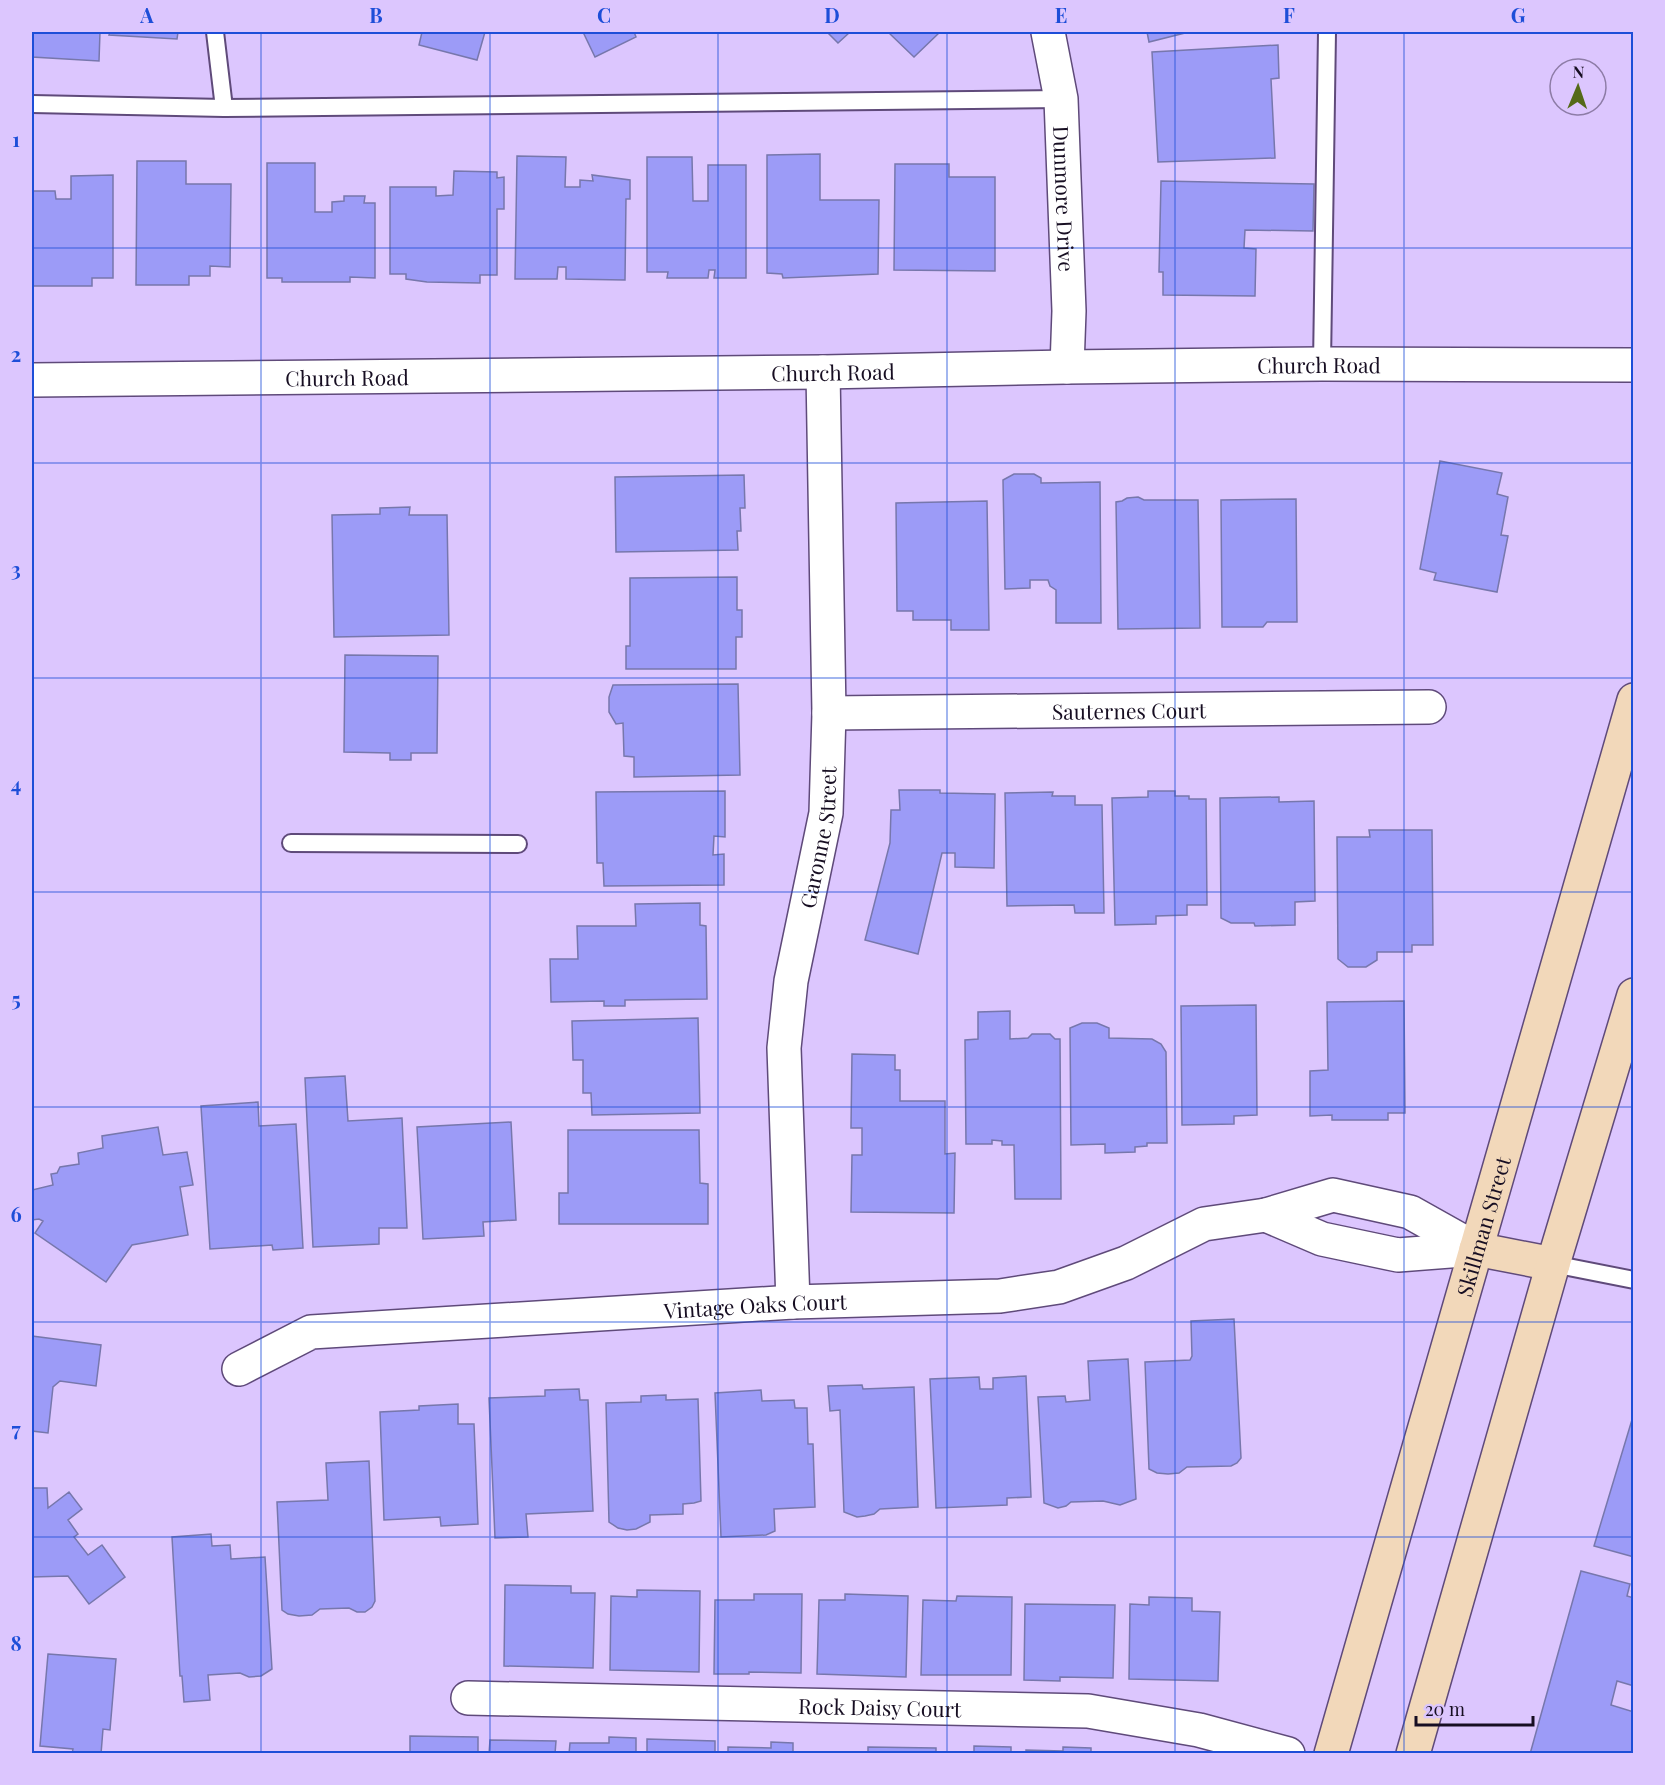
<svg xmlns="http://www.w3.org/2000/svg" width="1665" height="1785" font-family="'Playfair Display',serif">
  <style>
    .building { fill: #9c9bf7; stroke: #7777ac; stroke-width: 1.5 }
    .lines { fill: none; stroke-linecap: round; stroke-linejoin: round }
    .service-casing { stroke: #5f4a7a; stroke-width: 20 }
    .minor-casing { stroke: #5f4a7a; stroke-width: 36 }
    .tertiary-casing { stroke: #5f4a7a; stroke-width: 36 }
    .secondary-casing { stroke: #5f4a7a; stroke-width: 36 }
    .service { stroke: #fff; stroke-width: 16 }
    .minor { stroke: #fff; stroke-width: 33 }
    .tertiary { stroke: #fff; stroke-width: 33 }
    .secondary { stroke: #f2d8ba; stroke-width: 33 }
    .grid { fill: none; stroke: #1d4ed8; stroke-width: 1.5; stroke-opacity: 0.55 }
    .labels { text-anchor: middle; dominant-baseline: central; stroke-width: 4.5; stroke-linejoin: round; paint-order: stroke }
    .street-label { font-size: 21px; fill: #170e22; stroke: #dcc6fe }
    .neatline { fill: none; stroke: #1d4ed8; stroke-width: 2 }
    .grid-label { font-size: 20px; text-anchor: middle; font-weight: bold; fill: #1d4ed8 }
  </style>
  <rect width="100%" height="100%" fill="#dcc6fe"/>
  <path class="building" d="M32,32H100L99,61L32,57Z
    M110,32H178L177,39L109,35Z
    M422,32H485L477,60L419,45Z
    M583,32H634L636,37L595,57Z
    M827,32H850L838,43Z
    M888,32H940L914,57Z
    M1147,32H1189L1149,42Z
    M1278,45L1279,78L1271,79L1275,158L1158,162L1152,52Z
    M820,154V200H879L878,274L783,278L782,274L767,273V155Z
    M517,156L566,157L565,187H580V180L593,181L592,175L630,180V199H626L625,280L566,279V267H558L557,279H515Z
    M647,157H692L693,201H708V165H746V278H714L715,270H709L708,278H667L668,272H647Z
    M137,161H186V184H231L230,267L210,266V276H189V285H136Z
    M267,163H315V212H332V202L344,201V196H365L364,203H375V278L350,277V282H282V278H267Z
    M895,164H949V177H995V271L894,270Z
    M454,171L497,172V178L504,177V209H497V275H480V283L427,282L406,279V274H390V187H436V196L453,195Z
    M113,175V278H92V286H32V191H55L56,199H71V176Z
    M1161,181L1314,184L1313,231L1245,230L1244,248L1256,249L1255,296L1163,295V272H1159Z
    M1440,461L1502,473L1497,494L1508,497L1501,535L1508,536L1497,592L1434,580L1436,573L1420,569Z
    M1014,474H1034L1041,478V483L1100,482L1101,623H1056V590L1050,586L1048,580H1030V588L1005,589L1003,480Z
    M744,475L745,508H740L741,531H737L738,550L616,552L615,477Z
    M1138,497L1144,500H1198L1200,628L1118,629L1116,502L1122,501L1127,498Z
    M1296,499L1297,622H1267L1263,627H1222L1221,500Z
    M987,501L989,630H951V620H913V611H897L896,503Z
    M410,507L409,515H447L449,635L334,637L332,515L380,514V508Z
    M737,577V610H742V637H736V669H626V646H630V578Z
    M345,655L438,656L437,753H411V760H390V753L344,752Z
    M738,684L740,775L634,777V757L624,756L623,723L616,724L609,712V697L613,685Z
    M899,790H940V793L995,794L994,868L955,867V853H942L918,954L865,940L890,843L891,810H900Z
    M725,791V837L714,836L713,855L724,854V885L604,886L603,863H597L596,792Z
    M1148,791H1175V796H1189V799H1206L1207,905H1187V915L1156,916V924L1115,925L1112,798L1148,797Z
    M1053,792L1052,796H1075V805H1102L1104,913H1075L1074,905L1007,906L1005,793Z
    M1279,797V802L1314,801L1315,901L1295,902V925L1255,926L1254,923H1231L1221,918L1220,798Z
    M1369,830H1432L1433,945H1412V952H1377V960L1366,967H1348L1338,959L1337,837H1370Z
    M700,903V925L706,926L707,999L625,1000V1006H604V1001L551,1002L550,959H578L577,926H636L635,904Z
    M1404,1001L1405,1113H1388V1120H1332V1115L1310,1116V1071L1328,1070L1327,1002Z
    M1256,1005L1257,1115L1234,1116V1124L1182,1125L1181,1006Z
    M1010,1011V1039L1028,1038L1032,1034H1050L1055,1039H1060L1061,1199H1015L1014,1145H1002V1141L992,1140V1144H966L965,1040L978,1039V1012Z
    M698,1018L700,1113L592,1115L591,1093H583V1060H573L572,1021Z
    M1082,1023H1097L1109,1028V1038L1152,1039L1161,1044L1166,1052L1167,1143H1147V1146L1135,1147V1152L1105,1153V1144L1071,1145L1070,1028Z
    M852,1054L895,1055V1070H900V1101H945V1154L955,1153L954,1213L851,1212L852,1155H862V1128H851Z
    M345,1076L348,1121L402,1118L407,1228H379V1244L313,1247L305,1078Z
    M258,1102L259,1126L296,1124L303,1248L273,1250L272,1245L210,1249L201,1106Z
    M511,1122L516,1220L483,1222L484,1236L423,1239L417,1127Z
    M158,1127L163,1155L187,1152L193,1185L180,1187L188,1235L132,1245L106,1282L35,1233L43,1221L39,1219L32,1220V1190L53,1185L51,1174L57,1173L60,1167L79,1164L78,1153L103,1148L102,1136Z
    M568,1130H699L700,1183L708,1184V1224H559V1193H568Z
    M1234,1319L1241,1458L1237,1463L1231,1466L1187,1467L1179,1473L1168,1474L1157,1473L1149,1469L1145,1362L1190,1360L1192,1356L1191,1321Z
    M32,1336L101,1345L96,1386L60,1381L53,1387L48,1433L32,1431Z
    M1128,1359L1136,1499L1120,1505L1103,1501L1071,1502L1066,1506L1058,1508L1044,1503L1038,1397L1065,1396L1066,1402L1090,1400L1088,1361Z
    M1026,1376L1031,1497L1007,1498V1505L936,1508L930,1379L979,1377L980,1389H993V1378Z
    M862,1385L863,1389L914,1387L918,1507L880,1509L874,1514L865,1516L857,1517L844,1512L840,1410L830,1411L828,1386Z
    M579,1389L580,1400H588L593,1511L526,1514L528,1537L495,1538L489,1398L545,1396V1390Z
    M761,1390L762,1401L794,1400L795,1408H807L808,1444H813L815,1507L774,1509L775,1531L766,1535L721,1537L715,1393Z
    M666,1395V1400L698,1399L701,1501L694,1503L683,1504V1514L650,1515V1522L636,1529L627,1530L618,1528L609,1522L606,1403L641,1402V1396Z
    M458,1404V1424H474L478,1524L441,1526L440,1517L384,1520L380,1412L419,1410V1406Z
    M1634,1413V1557L1594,1546Z
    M369,1461L375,1601L372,1607L365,1612H357L349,1608L320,1609L312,1615L299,1616L288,1614L282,1610L277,1502L328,1500L326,1463Z
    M32,1488H47L48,1508L69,1492L82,1509L68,1520L78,1534L74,1537L88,1555L102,1545L125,1577L89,1604L68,1576L32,1577Z
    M211,1534L212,1546L230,1545L231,1559L265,1557L272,1669L261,1676L249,1677L240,1673L208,1675L210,1700L184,1702L182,1676H180L172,1537Z
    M1581,1571L1630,1584L1627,1596L1634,1598V1686L1617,1681L1611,1705L1634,1712V1754H1530Z
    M505,1585L571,1586V1593H595L593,1668L504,1666Z
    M637,1590L700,1591L699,1672L610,1670L611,1596L637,1597Z
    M754,1594H802L801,1673L749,1672V1674H714L715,1600H754Z
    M845,1594L908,1596L906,1677L817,1674L819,1600H845Z
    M957,1596L1012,1597L1011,1675H921L923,1600L956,1601Z
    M1149,1597L1192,1598V1611L1220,1612L1218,1681L1129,1679L1130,1604L1149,1605Z
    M1025,1604L1115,1605L1113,1678L1060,1677V1681L1024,1680Z
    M48,1654L116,1659L110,1730L103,1729L101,1754H72L73,1749L40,1746Z
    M410,1736L478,1737V1754H410Z
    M609,1737L636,1738V1754H569L570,1743H609Z
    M647,1739L715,1741V1754H647Z
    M490,1740L556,1741L555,1754H489Z
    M771,1742L793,1743V1754H728V1747L771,1748Z
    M974,1746L1011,1747V1754H945V1752H974Z
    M868,1747L936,1748V1754H868Z
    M1063,1747L1091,1748V1754H1026V1750L1063,1751Z
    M308,1752L399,1753V1754H308Z
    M1100,1753H1168L1100,1754Z"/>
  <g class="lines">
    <defs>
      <path id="service" d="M215,32L224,108L1061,99
        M32,104L224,108
        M1322,364L1327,32
        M291,843L518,844
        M1553,1264L1634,1280"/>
      <g id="minor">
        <path id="s1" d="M1048,32L1061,99L1069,311L1067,367"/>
        <path id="s2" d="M829,713L1429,707"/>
        <path d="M1266,1215L1322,1239L1398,1255L1476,1249"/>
        <path id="s3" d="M793,1302L784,1048L791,981L826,813L829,713L823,372"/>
        <path id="s4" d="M239,1369L311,1332L793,1302L1000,1296L1059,1287L1126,1263L1204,1224L1266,1215L1333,1195L1410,1212L1476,1249"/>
        <path id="s5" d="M468,1698L1088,1711L1199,1730L1288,1754"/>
      </g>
      <g id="tertiary">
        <path id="s6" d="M32,380L823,372L1067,367L1322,364L1634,365"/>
      </g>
      <g id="secondary">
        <path d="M1476,1249L1553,1264"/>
        <path id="s7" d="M1331,1754L1634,700"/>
        <path d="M1413,1754L1553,1264L1634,995"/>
      </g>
    </defs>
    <use href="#service" class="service-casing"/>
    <use href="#minor" class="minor-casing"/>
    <use href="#tertiary" class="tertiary-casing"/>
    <use href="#secondary" class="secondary-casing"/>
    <use href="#service" class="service"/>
    <use href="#minor" class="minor"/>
    <use href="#tertiary" class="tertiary"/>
    <use href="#secondary" class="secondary"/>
  </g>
  <path class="grid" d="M261,32V1754M490,32V1754M718,32V1754M947,32V1754M1175,32V1754M1404,32V1754M32,248H1634M32,463H1634M32,678H1634M32,892H1634M32,1107H1634M32,1322H1634M32,1537H1634"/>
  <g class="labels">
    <g class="street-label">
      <text stroke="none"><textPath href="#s1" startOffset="168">Dunmore Drive</textPath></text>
      <text stroke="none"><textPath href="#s6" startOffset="1287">Church Road</textPath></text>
      <text stroke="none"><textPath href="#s6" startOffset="801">Church Road</textPath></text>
      <text stroke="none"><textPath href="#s6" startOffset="315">Church Road</textPath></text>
      <text stroke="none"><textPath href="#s2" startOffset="300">Sauternes Court</textPath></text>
      <text stroke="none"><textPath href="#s3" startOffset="468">Garonne Street</textPath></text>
      <text stroke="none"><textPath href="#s7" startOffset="549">Skillman Street</textPath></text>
      <text stroke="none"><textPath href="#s4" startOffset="526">Vintage Oaks Court</textPath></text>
      <text stroke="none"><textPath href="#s5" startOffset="412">Rock Daisy Court</textPath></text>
    </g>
  </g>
  <rect width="1665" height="1785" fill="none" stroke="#dcc6fe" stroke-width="66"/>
  <g transform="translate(1578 87) rotate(2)"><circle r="28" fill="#dcc6fe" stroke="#8d7ca6" stroke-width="1.5"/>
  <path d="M0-4.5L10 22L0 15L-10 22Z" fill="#556a18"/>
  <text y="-9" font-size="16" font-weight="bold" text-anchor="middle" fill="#170e22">N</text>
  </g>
  <path d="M1416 1716v9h117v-9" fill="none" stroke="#170e22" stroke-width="3"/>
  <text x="1425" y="1716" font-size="18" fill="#170e22" stroke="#dcc6fe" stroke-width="4.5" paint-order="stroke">20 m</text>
  <rect x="33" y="33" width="1599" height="1719" class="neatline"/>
  <g class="grid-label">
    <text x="147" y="23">A</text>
    <text x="376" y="23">B</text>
    <text x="604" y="23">C</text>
    <text x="832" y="23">D</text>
    <text x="1061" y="23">E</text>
    <text x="1289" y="23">F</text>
    <text x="1518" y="23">G</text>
    <text x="16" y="147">1</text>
    <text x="16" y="362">2</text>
    <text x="16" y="577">3</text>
    <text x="16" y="792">4</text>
    <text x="16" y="1007">5</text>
    <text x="16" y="1222">6</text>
    <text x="16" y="1437">7</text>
    <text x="16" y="1651">8</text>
  </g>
</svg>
